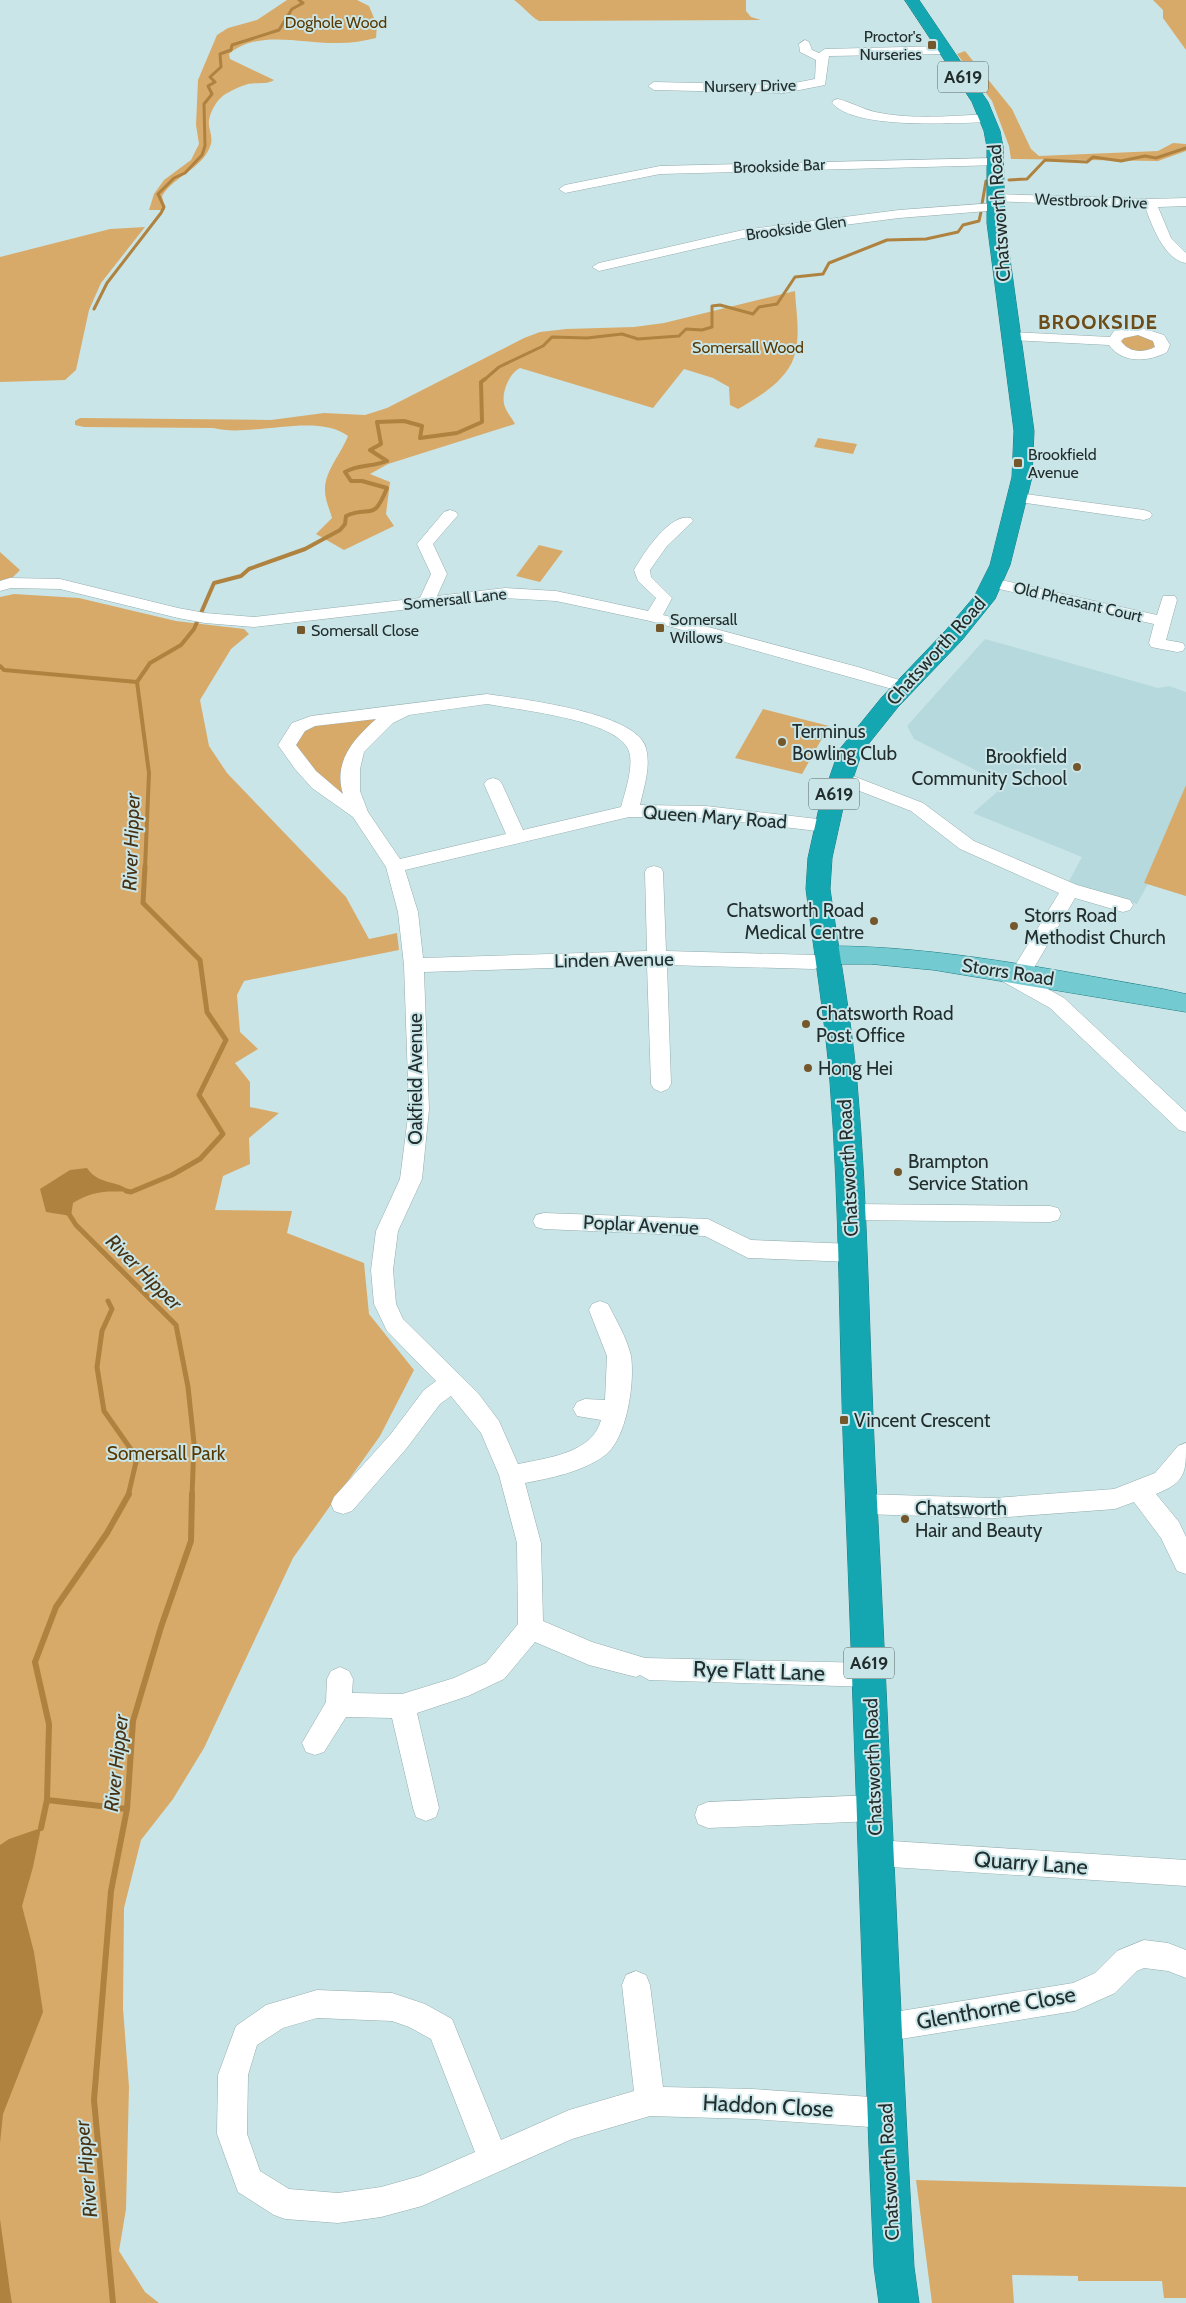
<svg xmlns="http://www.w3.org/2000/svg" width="1186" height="2303" font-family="Cabin,sans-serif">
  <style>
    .built { fill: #b5d9dc }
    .green { fill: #d8aa6a }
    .water { fill: #af8240 }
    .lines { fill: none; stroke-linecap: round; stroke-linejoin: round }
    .stream-far3 { stroke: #af8240; stroke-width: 3 }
    .stream-far2 { stroke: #af8240; stroke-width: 4 }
    .stream-far1 { stroke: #af8240; stroke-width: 5 }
    .stream { stroke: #af8240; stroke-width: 6 }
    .minor-casing { stroke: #94adaf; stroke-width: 1 }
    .major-casing { stroke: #1a7c83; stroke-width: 1 }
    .highway-casing { stroke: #1a7c83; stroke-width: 1 }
    .minor { fill: #fff; fill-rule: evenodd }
    .major { fill: #73cad0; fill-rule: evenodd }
    .highway { fill: #15a7b1; fill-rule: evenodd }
    .poi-dot { fill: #75572c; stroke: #cae5e7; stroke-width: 2 }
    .labels { text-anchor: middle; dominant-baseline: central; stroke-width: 4; stroke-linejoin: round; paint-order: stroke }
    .far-park-label { font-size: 16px; fill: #573800; stroke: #cae5e7 }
    .far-poi-label { font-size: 16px; fill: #222d2d; stroke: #cae5e7; text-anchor: start }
    .far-street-label { font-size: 16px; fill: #222d2d; stroke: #cae5e7 }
    .shield { fill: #cae5e7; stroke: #546465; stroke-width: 1 }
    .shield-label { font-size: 18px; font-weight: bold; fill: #222d2d }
    .street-label { font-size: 19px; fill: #222d2d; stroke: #cae5e7 }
    .poi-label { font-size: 19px; fill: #222d2d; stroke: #cae5e7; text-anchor: start }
    .park-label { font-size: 19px; fill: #573800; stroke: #cae5e7 }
    .far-district-label { font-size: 20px; font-weight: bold; letter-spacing: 1px; fill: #6d4c18; stroke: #cae5e7 }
    .water-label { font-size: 20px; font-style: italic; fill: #463214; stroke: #cae5e7 }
    .near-street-label { font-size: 22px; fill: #222d2d; stroke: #cae5e7 }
  </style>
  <rect width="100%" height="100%" fill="#cae5e7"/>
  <path class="built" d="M985,639L1158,688L1169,686L1186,692V896L1148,884L1137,904L1068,883L1082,857L973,813L1005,785L914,739L907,726Z"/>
  <path class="green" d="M287,0H357L369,6L377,25L376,38C364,41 351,43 338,43C303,44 258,29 229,54L230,59L274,80C267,85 257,82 248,84C241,86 230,91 224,95C216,101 210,112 209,121C208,129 213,135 211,144C204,168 174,176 162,196L165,210H149L154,194L164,180L191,160L199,144L196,125L198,80L217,35L228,28L257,20Z
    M514,0H746V11L751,17L761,20L539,21C529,15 524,7 514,0Z
    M1153,0H1186V50L1163,18V10Z
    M965,51L1012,109L1031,149L1039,156L1158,151L1173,143L1186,144V151L1158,161L1011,159L1009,146L992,101L957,54Z
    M145,227L101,283L89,310L76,370L65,380L0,382V257L110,229Z
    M795,291C796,312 801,336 794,357C787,380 758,398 738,409L730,405L729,387L713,378L684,369L653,408L520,368C509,373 500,395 505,407C507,413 512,418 515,424L388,464L370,474L390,482L386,514L394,526L344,550L316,534L332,518C330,510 325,500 325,491C324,472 341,454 348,436C316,412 251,438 213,428L84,427L75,425V421L80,418L271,420L324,413L365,415L387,408L524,338L540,332L566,329L634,327L664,323Z
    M1143,333L1159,344L1150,352L1131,351L1119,343L1121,337Z
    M818,438L857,444L853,454L814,447Z
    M539,545L563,551L540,582L516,576Z
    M0,552L20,570L13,577L0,581Z
    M14,594L79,598L176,621L244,629L249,634L231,649L200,700L209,746L227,773L346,897L369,939L397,933L399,950L244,981L237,995L240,1032L258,1049L235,1063L250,1082V1107L279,1113L249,1138L250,1164L223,1176L215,1210L292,1211L287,1233L364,1263L369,1314L414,1370L380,1436L293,1558L204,1748L173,1799L141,1840L124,1908L123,2008L129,2087L126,2209L119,2251L145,2292L159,2303H0V597Z
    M763,709L829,726L802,774L735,758Z
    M382,718C347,740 341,758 348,798L342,800L296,752L294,740L312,724Z
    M1186,785V896L1144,883Z
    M916,2180L1186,2187V2298H1164L1162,2281H1078V2276L1012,2275L1014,2303H932Z"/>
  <path class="water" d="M87,1168C99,1186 117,1179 131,1192C107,1191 94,1190 73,1203L71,1216L46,1212L40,1189L70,1170Z
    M41,1828L33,1867L22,1906L34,1952L43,2012L3,2114L0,2143V1845L9,1839Z
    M0,2219L10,2291L12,2303H0Z"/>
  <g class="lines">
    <path class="stream-far3" d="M1009,180L1027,179L1045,160L1087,162L1093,157L1121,161L1145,156L1156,158L1186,148
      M982,204L986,181H991
      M94,309L107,283L161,213L164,207L158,194L174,178L185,173L202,155L205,146L204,104L212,94L208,86L215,82L210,77L221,67L220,54L231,50L232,45L279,30L292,9L303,3L299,0
      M484,380L499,367L543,346L552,337L587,338L622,334L638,339L679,336L686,329L702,330L712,327V306L720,305L753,314L759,307L777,304L795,277L823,274L829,263L887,240L926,239L958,232L963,225L979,221L981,212"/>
    <path class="stream-far2" d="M0,666L4,670L137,682L149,773L145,868
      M137,682L150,663L181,645L194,629L214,583L241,576L249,569L305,549L340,530L345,524L346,516C371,505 373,523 387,488L362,481H351L345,472C358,464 373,467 387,461L370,450L381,444L377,422L404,421L422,426L420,438L457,433L482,422L481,382L485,379"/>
    <path class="stream-far1" d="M126,1191L131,1192L172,1175L200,1159L223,1134L199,1095L226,1040L207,1012L200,960L143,903L145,866
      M67,1211L76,1225L176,1325L188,1387L194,1443L192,1496
      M108,1301L112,1309L102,1331L97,1367L104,1411L137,1458L128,1496"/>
    <path class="stream" d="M47,1800L127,1809
      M41,1828L47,1800L49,1724L35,1662L56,1607L107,1533L129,1494
      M113,2303L94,2100L111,1891L127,1809L133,1721L161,1627L191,1541L192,1494"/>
    <defs>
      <path id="minor" d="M805,40L809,42L812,50L819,53L825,49L945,46L951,50L945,54L829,56L825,85L784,93L654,90L648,86L654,82L784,85L815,79L816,60L800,52L799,44Z
        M838,99C851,102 862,109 875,112C912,120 951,116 988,114L994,118L988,122C954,123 855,130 832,103L834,100Z
        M995,158L1001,162L1000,165L660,174L565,193L559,189L565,185L660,166Z
        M995,194L1150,199L1186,198V206L1158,207L1171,238L1186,253V263C1164,260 1152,225 1145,207L990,201L988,198Z
        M995,203L1002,207L1000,210L899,218L743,238L599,271L592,267L599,263L743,230L899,210Z
        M1139,327L1164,335L1170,345L1167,352C1149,362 1122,364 1109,345L1011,340L1004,336L1011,332L1110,337L1114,331ZM1138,335L1153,341L1155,347C1143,353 1129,353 1121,341L1124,338Z
        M1018,493L1144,510L1150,512L1152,515L1150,518L1144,520L1012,501L1010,498L1012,495Z
        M450,510L456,512L458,515L433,544L447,574L437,596L505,588L556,591L648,611L656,598L638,581L634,570C643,554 670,512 691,518L693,521L667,546L650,570L651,577L672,598L663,615L858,667L909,683L912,687L909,691L903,692L650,621L556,601L505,598L254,627L205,623L178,618L60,589L11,588L0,591V581L10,578L60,579L178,608L205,613L254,617L420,598L431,574L417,544L444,512Z
        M992,578L1157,615L1163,596H1175L1177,600L1166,640L1183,643L1185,647L1183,651L1177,652L1151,647L1149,643L1154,624L986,586L984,583L986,580Z
        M487,694C519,699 637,712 646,748C651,768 644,786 640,805L706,806L826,820L833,822L835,826L833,830L826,832L706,818L629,817L405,870L418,912L423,958L647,951L645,872L647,868L654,866L661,868L663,872L666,951L814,955L821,957L824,962L821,967L814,969L667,965L671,1084L668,1089L661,1092L654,1089L651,1084L647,965L424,972L429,1109L422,1179L398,1231L393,1270L396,1304L403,1319L478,1393L499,1421L518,1464C547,1458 593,1453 601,1420L577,1416L573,1409L577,1402L585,1399L605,1400L607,1356L589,1310L592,1304L600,1301L608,1304C616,1320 627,1338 631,1356C635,1382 627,1440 604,1456C582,1472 551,1478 525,1483L541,1543L543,1621L592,1642L645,1658L870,1663L879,1667L883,1675L879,1683L870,1687L649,1680L640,1675L636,1677L589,1665L535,1642L504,1679L468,1696L417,1713L439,1808L436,1817L426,1821L416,1817L413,1808L392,1718L346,1717L324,1752L315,1755L306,1752L302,1743L326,1702L327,1679L331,1671L340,1667L349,1671L353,1679L352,1693L402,1694L454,1678L486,1663L518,1624L517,1543L499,1475L481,1433L451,1396L440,1404L406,1449L352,1511L343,1514L334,1511L331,1504L334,1497L390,1435L424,1390L436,1381L387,1331L374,1304L371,1270L376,1231L400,1179L409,1109L404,965L398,912L386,867L353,817L312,788L295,769L278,745L292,723L311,716ZM487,704C519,710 610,719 627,747C636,761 625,792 621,807L523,830L502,784L499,780L493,778L487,780L484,784L506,834L400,859L368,812L360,791V769L364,752L393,723L409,715ZM376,719C354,739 333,761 343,794L316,771L296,745L305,731L315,726Z
        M840,771L923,803L974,841L1077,885L1130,900L1133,905L1130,910L1123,912L1075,898L1028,978L1064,998L1186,1112V1132L1179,1130L1050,1008L993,976L990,971L993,966L1000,964L1013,969L1059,893L960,849L911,811L834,781L831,777L834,773Z
        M852,1204L1050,1206L1058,1208L1061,1214L1058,1220L1050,1222L852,1220L844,1218L841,1212L844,1206Z
        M544,1213L708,1219L751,1240L853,1244L861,1247L864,1253L861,1259L853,1262L748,1258L705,1236L544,1229L536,1227L533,1221L536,1215Z
        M1186,1443C1186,1473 1186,1482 1156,1494L1179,1522L1186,1537V1574L1177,1571L1161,1538L1134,1502L1115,1509L994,1518L862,1514L853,1511L850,1504L853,1497L862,1494L994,1498L1114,1489L1155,1473L1178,1446Z
        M874,1795L884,1799L887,1808L884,1817L874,1821L708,1828L698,1824L695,1815L698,1806L708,1802Z
        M876,1840L1186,1860V1886L876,1866L866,1862L862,1853L866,1844Z
        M1144,1940L1168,1943L1186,1950V1978L1168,1971L1144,1968L1137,1971L1115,1993L1075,2011L882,2042L872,2038L868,2028L872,2018L882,2014L1073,1983L1095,1973L1117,1951Z
        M636,1971L646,1975L650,1985L663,2087L752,2089L886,2098L896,2103L901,2113L896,2123L886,2128L752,2119L650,2116L572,2139L422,2206L381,2217L338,2223L285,2219L274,2215L238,2192L217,2134L218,2075L236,2026L266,2005L317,1990L392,1993L425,2004L452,2019L501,2140L569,2110L634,2091L622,1985L626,1975ZM317,2018L392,2021L409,2027L431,2039L475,2152L420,2176L381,2187L338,2193L289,2189L260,2171L247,2134L248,2075L257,2045L283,2028Z"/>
      <path id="major" d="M828,946C940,946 1053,970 1163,989L1186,994V1012L934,970L871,964H828L819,961L815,955L819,949Z"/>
      <path id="highway" d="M905,0H919L988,102L1000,131L1003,147L1005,223L1034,431L1032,477L1010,565L995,599L962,640L898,707L862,752L843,808L832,858L830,889C839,953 851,1017 857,1082C868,1208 869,1336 875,1463C889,1731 899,1999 914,2267L919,2303H879L874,2267C862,1999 855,1731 844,1463C839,1336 840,1209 830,1082C825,1017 814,953 806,889L808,858L819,808L839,750L882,697L946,630L974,597L990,565L1012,477L1014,431L987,223V147L984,131L972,102Z"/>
    </defs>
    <use href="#minor" class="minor-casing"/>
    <use href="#major" class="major-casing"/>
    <use href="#highway" class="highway-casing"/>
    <use href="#minor" class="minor"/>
    <use href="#major" class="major"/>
    <use href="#highway" class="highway"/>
  </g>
  <g class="poi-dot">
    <rect x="927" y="40" width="10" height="10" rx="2.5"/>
    <rect x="1013" y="458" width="10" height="10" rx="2.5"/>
    <rect x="655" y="623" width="10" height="10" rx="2.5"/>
    <rect x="296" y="625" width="10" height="10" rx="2.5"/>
    <circle cx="782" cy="742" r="5"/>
    <circle cx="1077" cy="767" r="5"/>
    <circle cx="874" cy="921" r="5"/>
    <circle cx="1014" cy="926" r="5"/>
    <circle cx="806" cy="1024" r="5"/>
    <circle cx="808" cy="1068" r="5"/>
    <circle cx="898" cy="1172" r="5"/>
    <rect x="839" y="1415" width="10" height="10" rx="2.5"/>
    <circle cx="905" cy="1519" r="5"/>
  </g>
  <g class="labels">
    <g class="far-park-label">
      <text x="336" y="22">Doghole Wood</text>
      <text x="748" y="347">Somersall Wood</text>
    </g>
    <g class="far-poi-label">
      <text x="922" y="36" text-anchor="end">Proctor's<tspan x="922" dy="18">Nurseries</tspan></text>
      <text x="1028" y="454">Brookfield<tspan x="1028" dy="18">Avenue</tspan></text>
      <text x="670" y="619">Somersall<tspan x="670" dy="18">Willows</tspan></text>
      <text x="311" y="630">Somersall Close</text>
    </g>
    <g class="far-street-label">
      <text transform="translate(750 86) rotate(-1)">Nursery Drive</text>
      <text transform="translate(779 166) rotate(-2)">Brookside Bar</text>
      <text transform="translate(1091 201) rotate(2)">Westbrook Drive</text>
      <text transform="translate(796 228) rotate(-8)">Brookside Glen</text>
      <text transform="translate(455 599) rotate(-6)">Somersall Lane</text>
      <text transform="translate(1078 602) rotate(13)">Old Pheasant Court</text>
    </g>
    <g class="shield">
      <rect x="938" y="61.5" width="50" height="31" rx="4"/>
      <rect x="809" y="778.5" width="50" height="31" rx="4"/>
      <rect x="844" y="1647.5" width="50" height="31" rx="4"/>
    </g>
    <g class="shield-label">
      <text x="963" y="77">A619</text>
      <text x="834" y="794">A619</text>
      <text x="869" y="1663">A619</text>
    </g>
    <g class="street-label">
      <text transform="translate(999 213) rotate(-94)">Chatsworth Road</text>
      <text transform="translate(936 651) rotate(-48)">Chatsworth Road</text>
      <text transform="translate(715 817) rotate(4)">Queen Mary Road</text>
      <text transform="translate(614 960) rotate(-1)">Linden Avenue</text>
      <text transform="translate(1008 972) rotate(9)">Storrs Road</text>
      <text transform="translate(415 1079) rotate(-90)">Oakfield Avenue</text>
      <text transform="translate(848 1168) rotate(-93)">Chatsworth Road</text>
      <text transform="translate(641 1225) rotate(3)">Poplar Avenue</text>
      <text transform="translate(873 1767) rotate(-92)">Chatsworth Road</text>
      <text transform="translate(889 2172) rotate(-93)">Chatsworth Road</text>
    </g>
    <g class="poi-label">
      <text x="792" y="731">Terminus<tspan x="792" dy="22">Bowling Club</tspan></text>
      <text x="1067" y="756" text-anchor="end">Brookfield<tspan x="1067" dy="22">Community School</tspan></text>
      <text x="864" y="910" text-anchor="end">Chatsworth Road<tspan x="864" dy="22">Medical Centre</tspan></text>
      <text x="1024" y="915">Storrs Road<tspan x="1024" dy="22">Methodist Church</tspan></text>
      <text x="816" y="1013">Chatsworth Road<tspan x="816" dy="22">Post Office</tspan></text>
      <text x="818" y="1068">Hong Hei</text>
      <text x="908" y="1161">Brampton<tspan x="908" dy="22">Service Station</tspan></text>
      <text x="854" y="1420">Vincent Crescent</text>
      <text x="915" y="1508">Chatsworth<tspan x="915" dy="22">Hair and Beauty</tspan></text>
    </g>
    <g class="park-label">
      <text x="166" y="1453">Somersall Park</text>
    </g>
    <g class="far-district-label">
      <text x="1098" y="322">BROOKSIDE</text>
    </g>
    <g class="water-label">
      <text transform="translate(131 842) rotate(-88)">River Hipper</text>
      <text transform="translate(144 1272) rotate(45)">River Hipper</text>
      <text transform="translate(116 1763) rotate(-84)">River Hipper</text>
      <text transform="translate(86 2169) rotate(-95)">River Hipper</text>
    </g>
    <g class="near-street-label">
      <text transform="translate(759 1671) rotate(2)">Rye Flatt Lane</text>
      <text transform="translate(1031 1863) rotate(4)">Quarry Lane</text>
      <text transform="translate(996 2008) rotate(-10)">Glenthorne Close</text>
      <text transform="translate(768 2106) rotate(3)">Haddon Close</text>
    </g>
  </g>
</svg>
